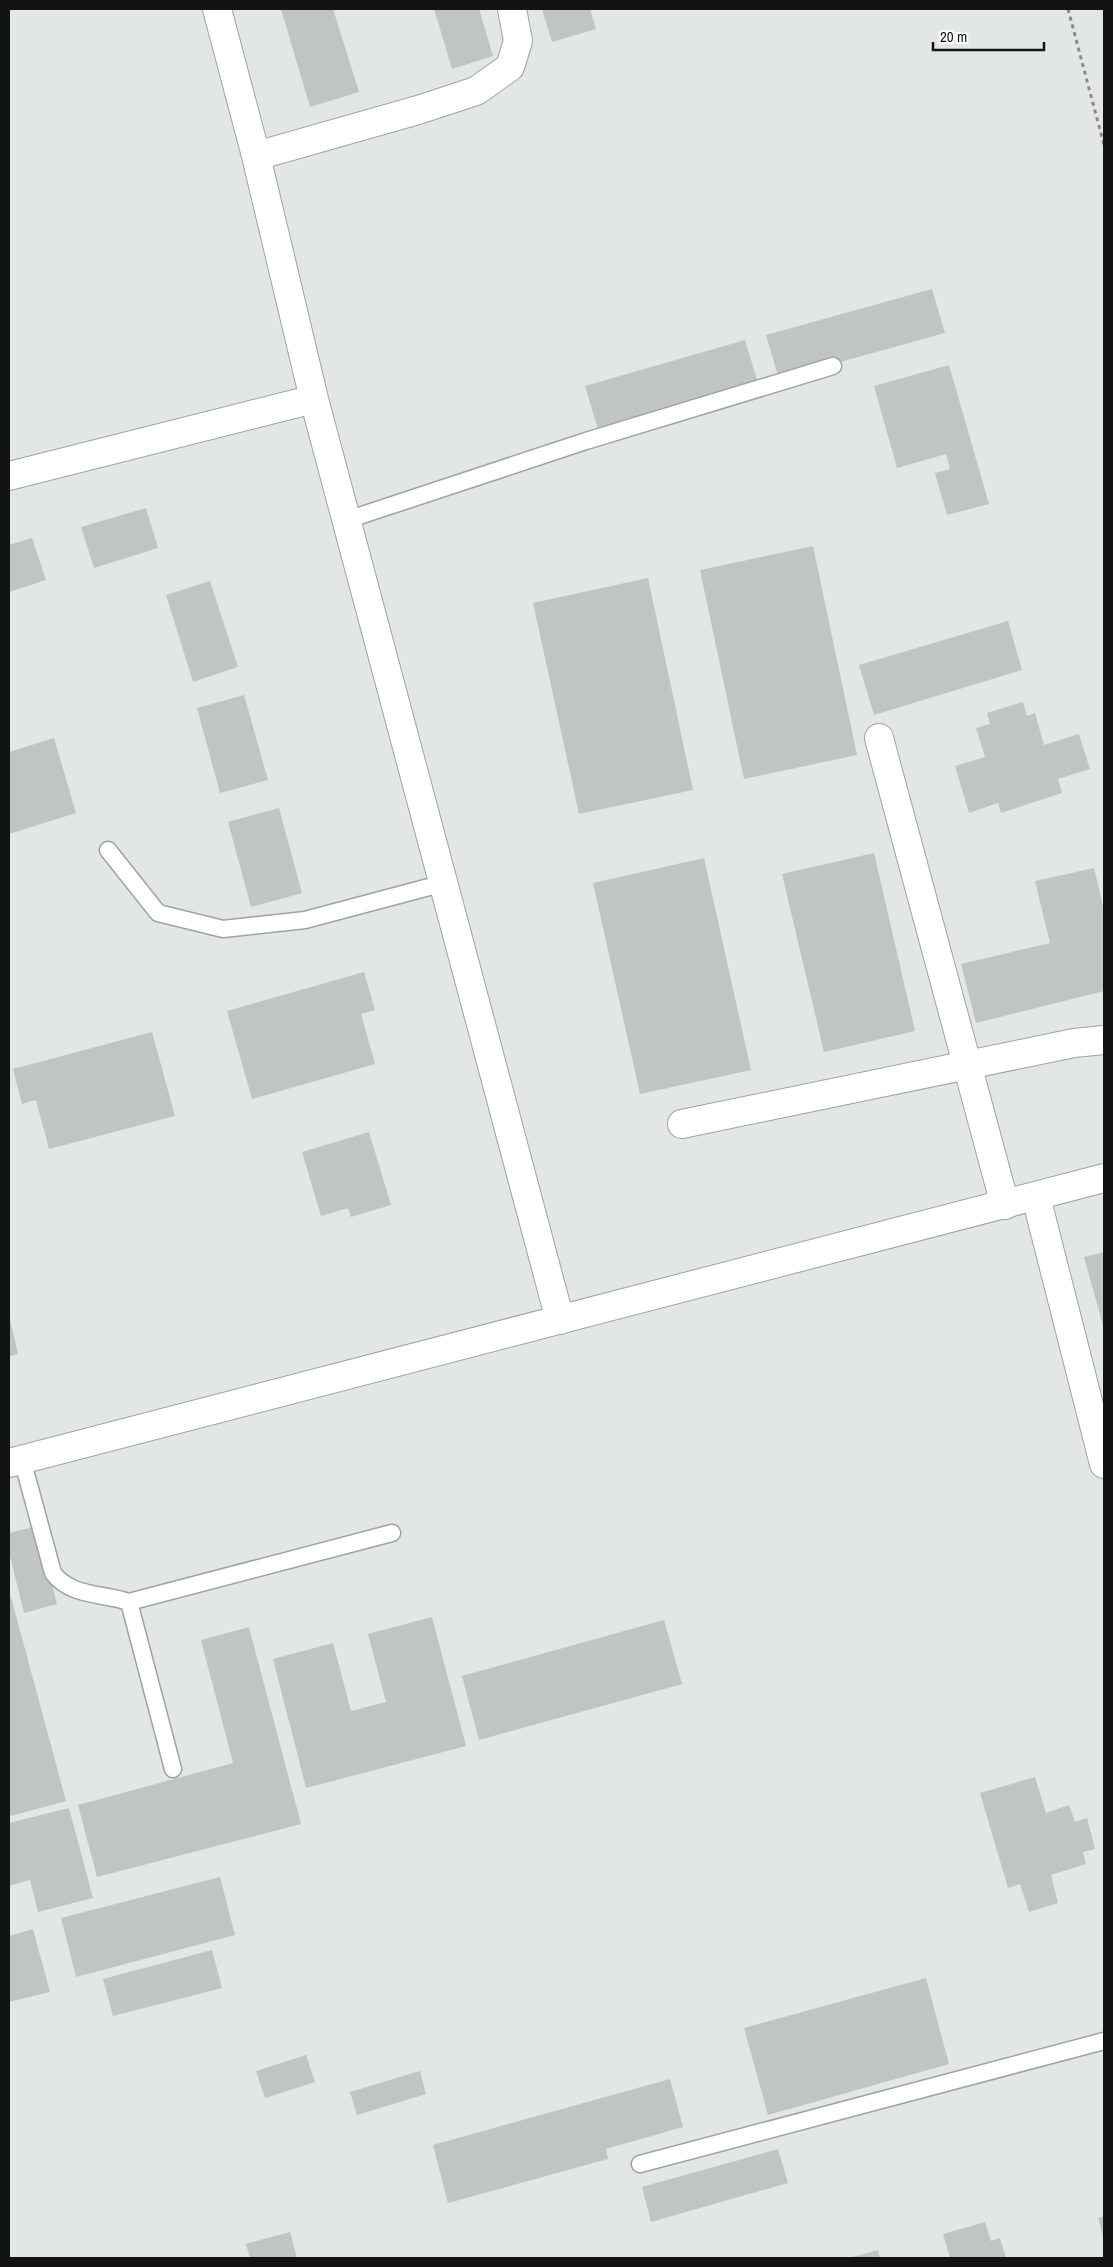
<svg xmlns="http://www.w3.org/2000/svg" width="1113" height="2267" font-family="'Archivo Narrow',sans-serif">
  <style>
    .building { fill: #c0c4c4 }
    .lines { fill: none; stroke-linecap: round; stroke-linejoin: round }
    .service-casing { stroke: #9fa3a3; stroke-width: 19 }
    .minor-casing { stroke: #9fa3a3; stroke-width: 30 }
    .tertiary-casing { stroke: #9fa3a3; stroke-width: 30 }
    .path { stroke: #898b8c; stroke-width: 3; stroke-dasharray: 4 4; stroke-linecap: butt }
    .service { stroke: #fff; stroke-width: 16 }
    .minor { stroke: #fff; stroke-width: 28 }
    .tertiary { stroke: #fff; stroke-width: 28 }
  </style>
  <rect width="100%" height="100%" fill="#e3e6e7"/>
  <path class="building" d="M281,9H333L359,92L310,107Z
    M434,9H479L493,56L452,69Z
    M542,9H590L596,29L552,42Z
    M932,289L945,333L779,379L766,335Z
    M745,340L758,383L598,429L585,386Z
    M949,365L989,504L947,515L935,473L950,469L946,454L897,468L874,386Z
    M146,508L158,548L94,568L81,527Z
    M32,538L46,580L9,592V545Z
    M813,546L857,755L744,779L700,570Z
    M648,578L693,790L579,814L533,603Z
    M210,581L238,667L193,682L166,595Z
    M1008,621L1022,670L874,715L859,665Z
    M244,695L268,780L220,793L197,708Z
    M1023,702L1027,716L1035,713L1044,745L1079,734L1090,769L1058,779L1062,793L1001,813L998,803L969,813L955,766L985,757L976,728L990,724L987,713Z
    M54,738L76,813L9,834V752Z
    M279,808L302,893L251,907L228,822Z
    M874,853L915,1031L824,1052L782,874Z
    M704,858L751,1070L640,1094L593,883Z
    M1094,868L1104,911V991L976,1023L961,964L1050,943L1035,881Z
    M364,972L375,1010L361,1014L375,1064L252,1099L227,1011Z
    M152,1032L175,1116L49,1149L36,1100L22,1104L13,1069Z
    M369,1132L391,1205L351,1217L348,1208L321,1216L302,1152Z
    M1104,1252V1329L1084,1257Z
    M9,1315L18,1354L9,1356Z
    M37,1526L57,1604L24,1613L9,1552V1533Z
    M9,1597H11L66,1801L11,1816L9,1808Z
    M432,1617L466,1746L306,1788L273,1659L333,1643L351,1711L386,1702L368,1634Z
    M664,1620L682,1684L479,1740L462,1676Z
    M249,1627L301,1824L97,1877L78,1805L233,1763L201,1640Z
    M1035,1777L1046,1813L1069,1805L1075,1822L1087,1818L1095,1849L1083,1852L1086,1864L1051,1875L1058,1903L1029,1912L1020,1884L1008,1888L980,1793Z
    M69,1808L93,1898L38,1912L30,1880L9,1886V1823Z
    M220,1877L235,1935L76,1977L61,1918Z
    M33,1929L50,1992L9,2002V1936Z
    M212,1950L222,1988L113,2016L103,1979Z
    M926,1978L949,2064L768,2115L744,2028Z
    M306,2055L315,2082L265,2098L256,2071Z
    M420,2071L426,2094L357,2115L350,2092Z
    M670,2079L683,2127L606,2149L608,2159L448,2203L433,2145Z
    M778,2149L788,2183L651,2222L642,2187Z
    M1104,2216V2240L1098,2218Z
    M985,2222L991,2241L1000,2238L1006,2258H950L943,2234Z
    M290,2232L297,2258H250L246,2244Z
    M878,2250L880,2258H849Z"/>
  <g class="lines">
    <defs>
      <path id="service" d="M347,520L586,441L833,366
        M108,850L158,913L223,929L305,920L444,883
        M22,1459L53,1573C71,1597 102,1593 129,1602L173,1769
        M129,1602L392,1533
        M640,2164L1104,2041"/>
      <path id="minor" d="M217,9L256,156L314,399L560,1320
        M256,156L418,110L476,91L510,67L518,41L512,9
        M9,476L314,399
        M879,738L1005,1205
        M682,1124L1074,1043L1104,1040
        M1036,1197L1104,1464"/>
      <path id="tertiary" d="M9,1463L1104,1178"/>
    </defs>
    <use href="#service" class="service-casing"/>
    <use href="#minor" class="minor-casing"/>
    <use href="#tertiary" class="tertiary-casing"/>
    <path class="path" d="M1068,9L1104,145"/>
    <use href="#service" class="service"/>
    <use href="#minor" class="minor"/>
    <use href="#tertiary" class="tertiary"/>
  </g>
  <rect width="1113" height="2267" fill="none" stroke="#121313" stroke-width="20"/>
  <path d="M933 42v8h111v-8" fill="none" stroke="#121313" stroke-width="2.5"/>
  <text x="940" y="42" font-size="15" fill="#121313" stroke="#ffffff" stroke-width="4" paint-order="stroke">20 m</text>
</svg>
